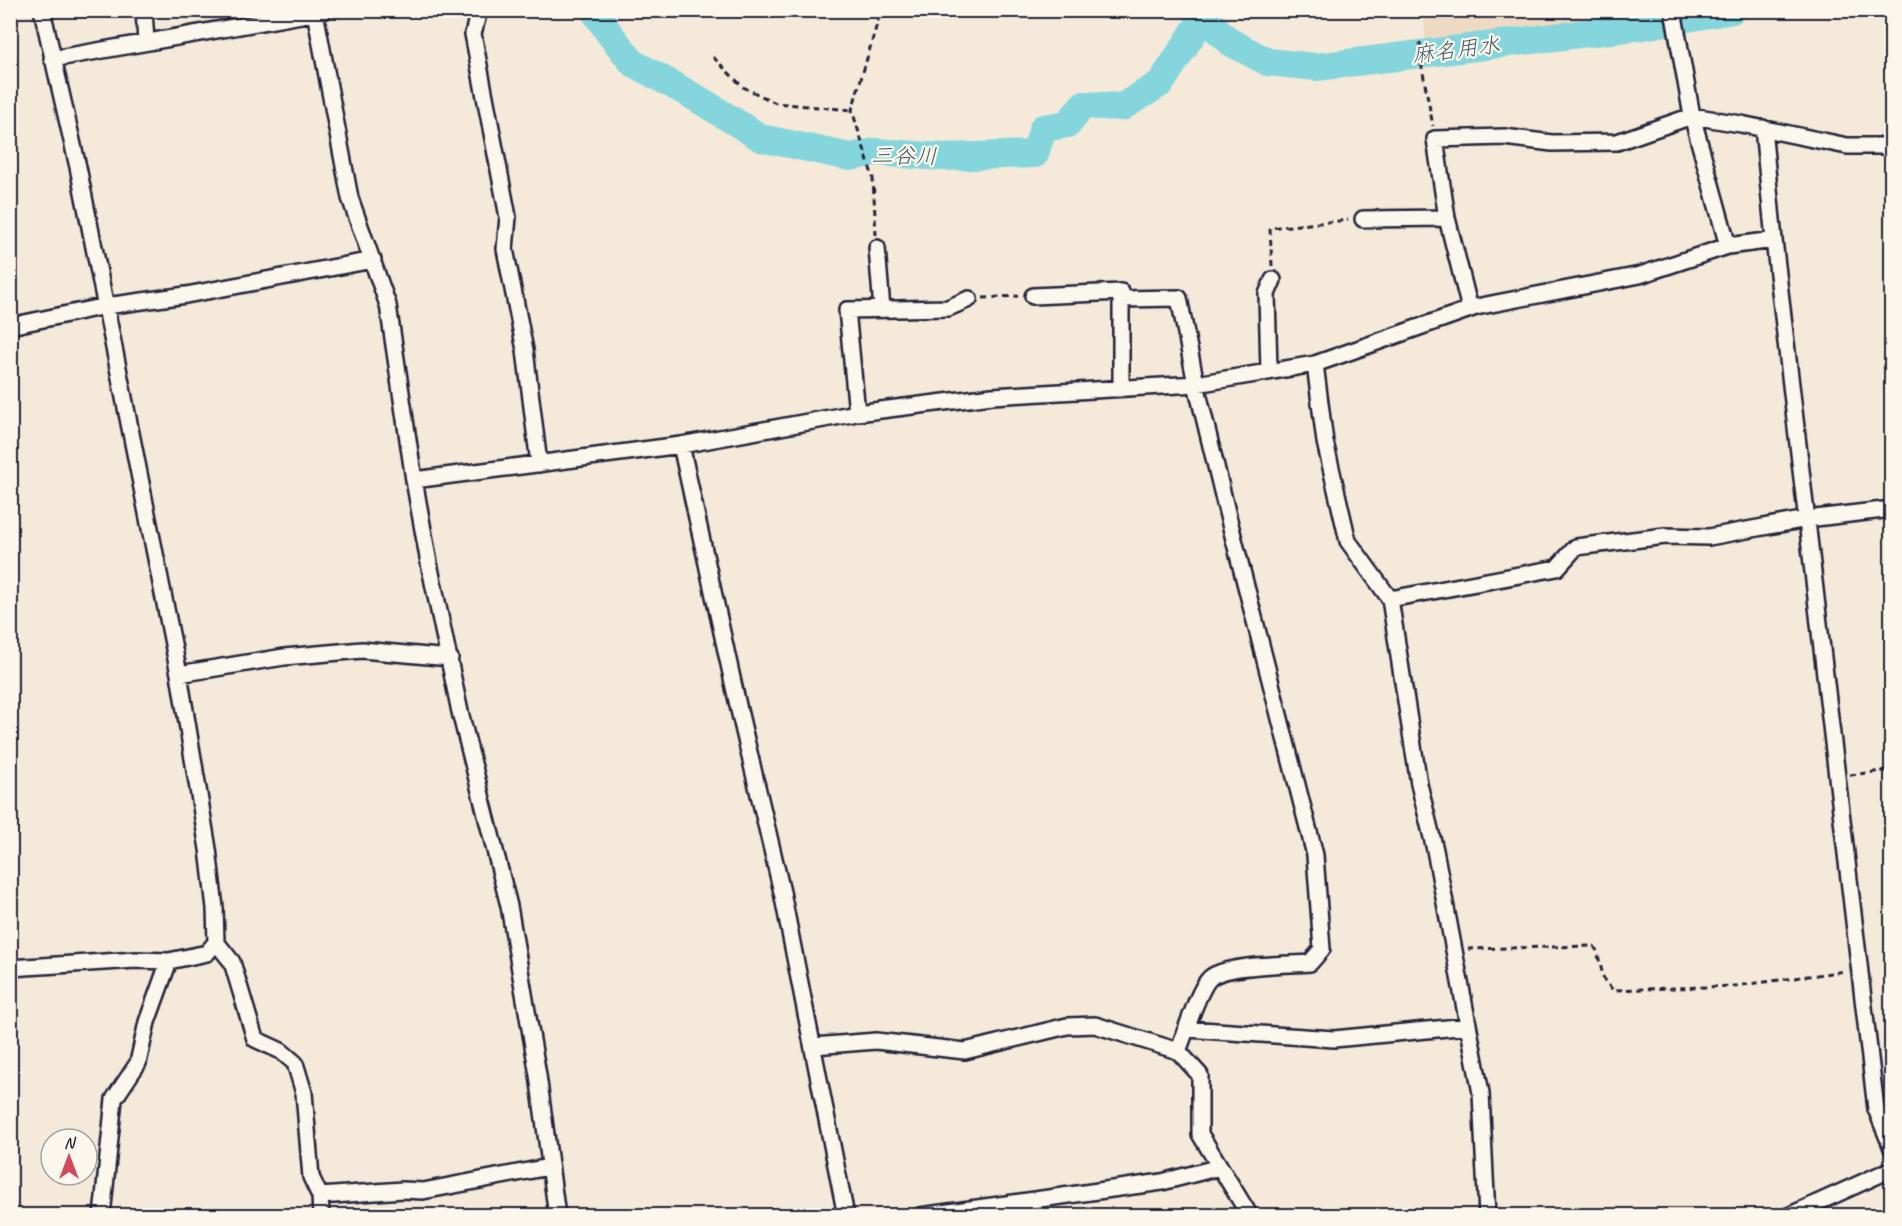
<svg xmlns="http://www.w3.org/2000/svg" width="1902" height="1226" font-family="Caveat,'Klee One',sans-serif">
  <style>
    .built { fill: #eed9c2 }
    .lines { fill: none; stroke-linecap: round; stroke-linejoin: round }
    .river { stroke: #84d6dc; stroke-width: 28 }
    .minor-casing { stroke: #22223b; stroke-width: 20 }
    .path { stroke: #22223b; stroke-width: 3; stroke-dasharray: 6 4.5; stroke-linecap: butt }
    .minor { stroke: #fbf7ec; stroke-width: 15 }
    .labels { text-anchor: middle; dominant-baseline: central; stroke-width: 4.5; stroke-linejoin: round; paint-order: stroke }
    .water-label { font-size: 22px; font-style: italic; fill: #3f586b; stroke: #fbf7ec }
  </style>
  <rect width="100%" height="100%" fill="#f5e9d9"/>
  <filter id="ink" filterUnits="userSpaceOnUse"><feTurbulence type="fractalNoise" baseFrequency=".0167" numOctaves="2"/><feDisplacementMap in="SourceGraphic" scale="12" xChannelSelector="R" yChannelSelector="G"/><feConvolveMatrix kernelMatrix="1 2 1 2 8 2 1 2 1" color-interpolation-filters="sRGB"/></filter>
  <g filter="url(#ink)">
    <path class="built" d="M1660,10L1661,15L1426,43L1423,11Z"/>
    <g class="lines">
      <path class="river" d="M594,10L609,33L633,63L698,99L761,138L850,157L875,152L942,157L1035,154L1043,128L1068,124L1083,105L1122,107L1161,83L1197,27
        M1196,10L1230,42L1268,62L1316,67L1643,26L1732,10"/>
      <defs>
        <path id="minor" d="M144,10L146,42
          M479,10L473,34L508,217L505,249L525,350L539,464
          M1673,10L1692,116L1728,246
          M315,12L350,198L388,305L414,480L429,563L460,712L509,906L538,1075L557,1216
          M52,59L324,11
          M1763,128L1774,240
          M1363,219L1447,218
          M877,248L882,309
          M1033,296L1121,292V389
          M1470,309L1447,218L1435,139L1504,137L1552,143L1617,142L1692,116L1741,124L1847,146H1892
          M10,326L106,306L186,295L373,260
          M1315,364L1325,442L1348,541L1390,599L1419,784L1435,850L1481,1093L1487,1216
          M1269,371L1267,294L1273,280
          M857,413L847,310L948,308L969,299
          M681,445L739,710L782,892L846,1216
          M414,480L681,445L857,413L992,396L1196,384L1315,364L1476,307L1640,275L1728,246L1774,240L1876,1109L1892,1148
          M1390,599L1557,568L1576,547L1665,536L1709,537L1807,519L1892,509
          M179,674L284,657L362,650L450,658
          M216,942L232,962L255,1039L281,1051L295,1063L304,1093L311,1177L320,1196L321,1216
          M10,968L136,960L169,961L207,953L216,942L215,908L208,849L179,674L78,167L42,10
          M1187,1029L1334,1039L1468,1026
          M814,1046L876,1041L965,1051L1067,1026L1095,1025L1178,1051
          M1220,1167L1250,1216
          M320,1196L403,1190L423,1191L549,1167
          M102,1216L114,1099L138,1063L147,1022L169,961
          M920,1216L1162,1182L1220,1167L1200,1134V1075L1178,1051C1185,1035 1198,989 1210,978C1225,964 1288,965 1310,963L1322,949L1315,855L1228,516L1196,384L1179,298L1121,299
          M1788,1216L1892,1169"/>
      </defs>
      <use href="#minor" class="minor-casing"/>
      <path class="path" d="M1420,42L1421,62L1433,126
        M713,57L743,87L776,103L851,110
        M876,235L873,178L852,110L881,10
        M1272,266L1270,228L1348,220
        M983,298L1018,296
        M1850,775L1892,770
        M1468,949L1594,946L1597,951L1604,980L1613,990L1735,986L1846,971"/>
      <use href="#minor" class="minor"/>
    </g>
  </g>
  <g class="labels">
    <g class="water-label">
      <text transform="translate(1456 50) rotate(-7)">麻名用水</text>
      <text transform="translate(904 156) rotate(1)">三谷川</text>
    </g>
  </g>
  <rect width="1902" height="1226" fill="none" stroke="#fbf7ec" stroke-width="36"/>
  <rect x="18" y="18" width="1866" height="1190" fill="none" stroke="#22223b" stroke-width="2" filter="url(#ink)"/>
  <g transform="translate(69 1157)"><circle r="28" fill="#fbf7ec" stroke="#a4a2a5" stroke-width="1.5"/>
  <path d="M0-4.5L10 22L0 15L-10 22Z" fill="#d1495b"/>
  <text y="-9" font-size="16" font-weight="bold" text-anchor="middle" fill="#22223b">N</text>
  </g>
</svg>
